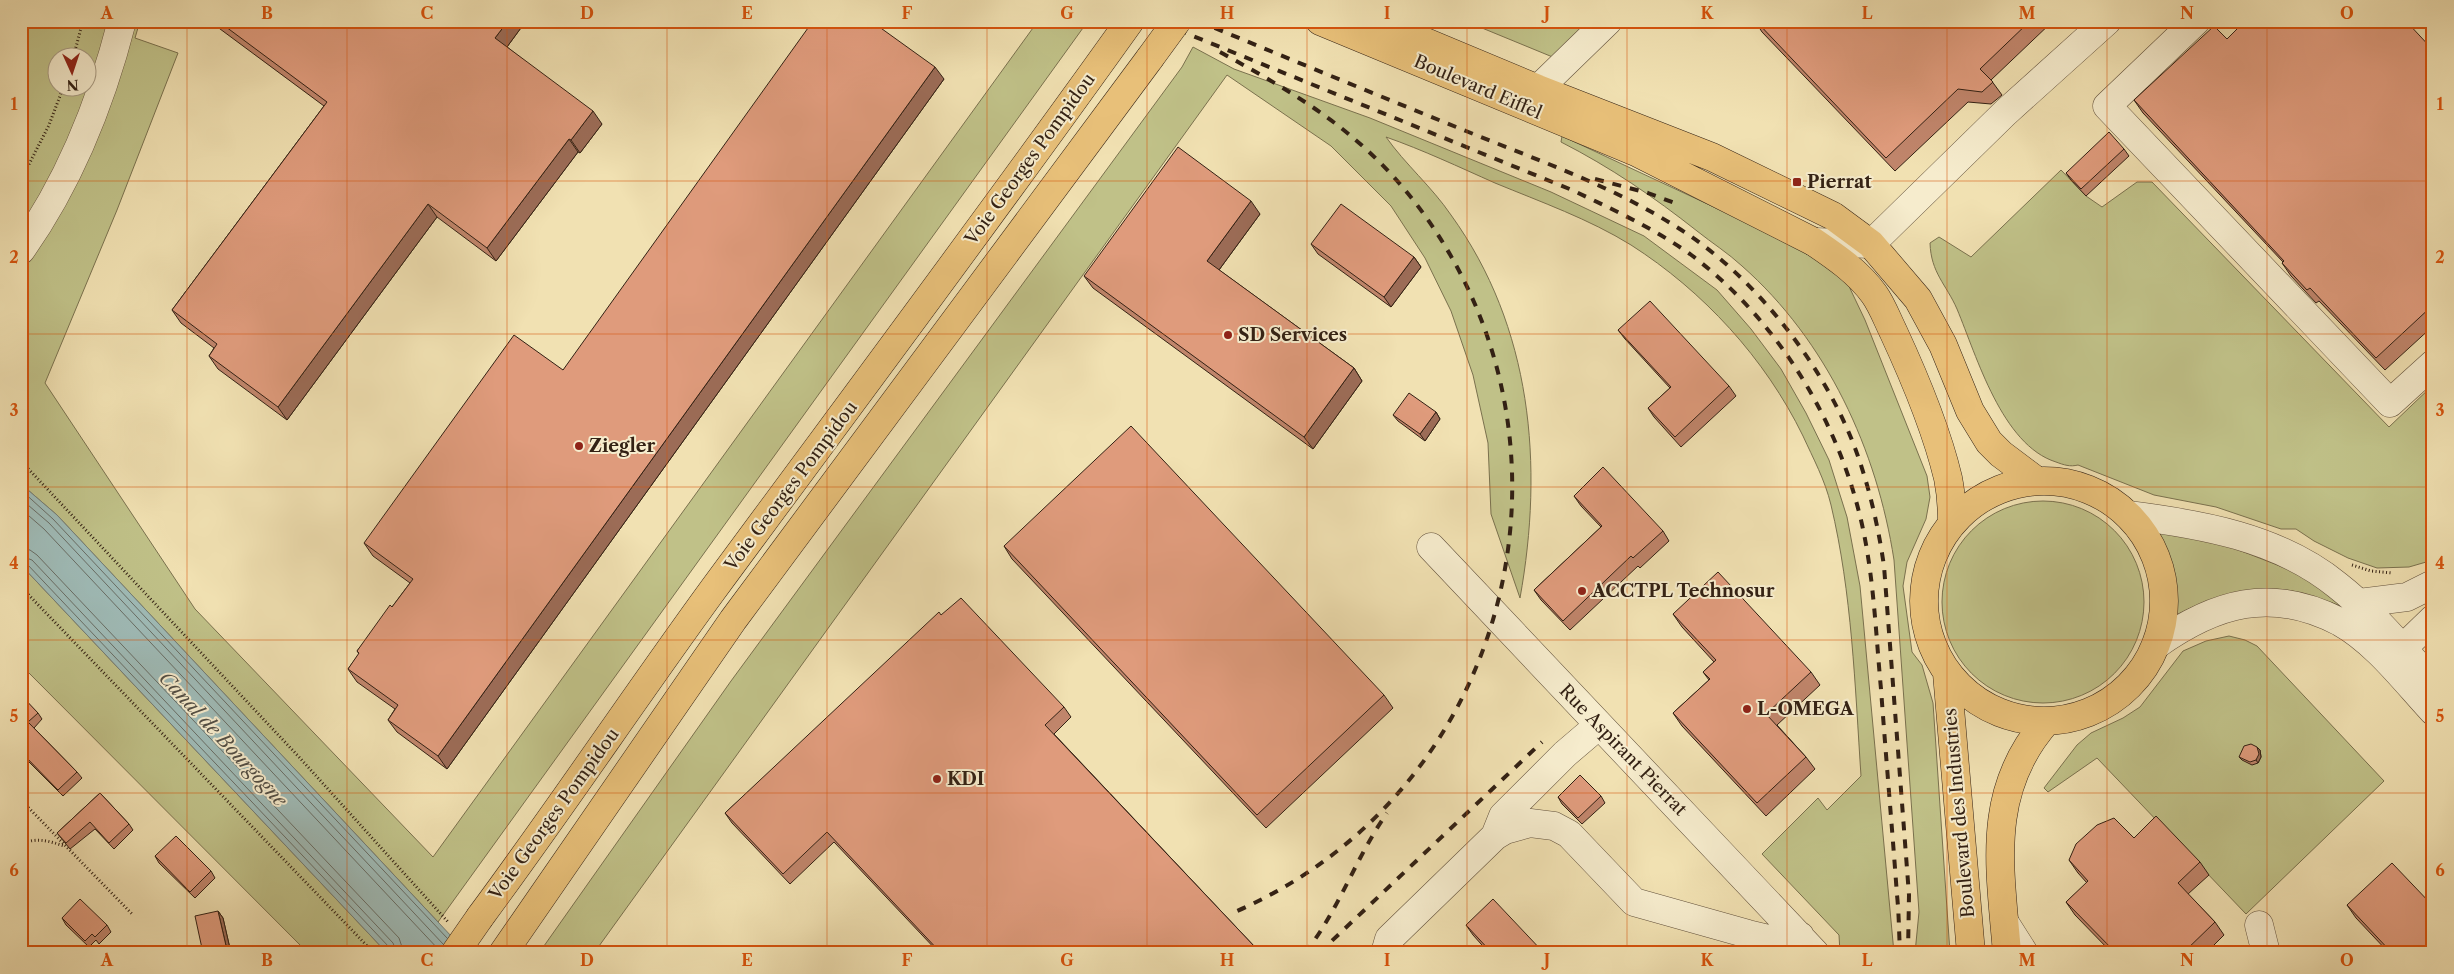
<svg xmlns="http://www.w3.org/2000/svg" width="2454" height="974" font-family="'Libre Caslon Text',serif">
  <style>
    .green { fill: #c0c188; stroke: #7a714e; fill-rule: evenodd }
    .water { fill: #9fbbb7; stroke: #747d76 }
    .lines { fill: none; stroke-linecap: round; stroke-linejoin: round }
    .shore { stroke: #696e66; stroke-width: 1 }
    .minor-casing { stroke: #62513c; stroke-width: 29 }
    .major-casing { stroke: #332114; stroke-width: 29 }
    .highway-casing { stroke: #332114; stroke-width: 29 }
    .path { stroke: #332114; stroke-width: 3; stroke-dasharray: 1 2.5; stroke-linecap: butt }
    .minor { stroke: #f6eccd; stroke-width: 28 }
    .major { stroke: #e8c079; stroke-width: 28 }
    .highway { stroke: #e8c079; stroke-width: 28 }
    .rail { stroke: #332114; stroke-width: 4; stroke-dasharray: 9 9; stroke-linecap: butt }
    .highway-bridge-casing { stroke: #332114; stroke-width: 29; stroke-linecap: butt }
    .highway-bridge { stroke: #e8c079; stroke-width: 28 }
    .wall { fill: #c0856b; stroke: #332114 }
    .shaded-wall { fill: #9c6c57; stroke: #332114 }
    .building { fill: #df9b7c; stroke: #332114 }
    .grid { fill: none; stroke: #d6530d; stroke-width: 1; stroke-opacity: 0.55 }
    .poi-dot { fill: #8f2418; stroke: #f6eccd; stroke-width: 2 }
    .labels { text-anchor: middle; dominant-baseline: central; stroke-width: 4; stroke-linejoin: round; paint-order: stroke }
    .street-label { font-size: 18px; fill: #332114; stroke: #f6eccd }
    .poi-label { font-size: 18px; font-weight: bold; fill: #332114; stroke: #f6eccd; text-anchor: start }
    .water-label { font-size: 19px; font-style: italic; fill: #534f45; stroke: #f6eccd }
    .neatline { fill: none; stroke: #d6530d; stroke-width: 2 }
    .grid-label { font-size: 16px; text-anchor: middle; font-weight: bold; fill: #d6530d }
  </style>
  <rect width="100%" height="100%" fill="#f1e1b2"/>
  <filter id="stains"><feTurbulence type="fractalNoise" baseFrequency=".004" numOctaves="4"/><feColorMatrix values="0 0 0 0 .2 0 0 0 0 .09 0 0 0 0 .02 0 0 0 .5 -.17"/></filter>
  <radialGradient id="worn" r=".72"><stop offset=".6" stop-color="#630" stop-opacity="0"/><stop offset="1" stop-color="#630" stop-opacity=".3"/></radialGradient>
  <path class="green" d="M21,21H140L135,38L178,53L117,210L45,383L195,609L433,857L1038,21H1088L438,922L57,515L21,484ZM58,58H88V88H58Z
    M1465,21H1591L1555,58Z
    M1193,47L1234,69L1370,118L1551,192L1644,236L1717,290L1751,329L1781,369L1806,413L1829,460L1847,517L1860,586L1894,953H1840L1839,935L1762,854L1818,798L1827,810L1861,776C1855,686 1852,593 1831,505C1825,480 1813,458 1803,436C1765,358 1703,291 1631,245C1589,219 1541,202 1495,183C1459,167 1423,150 1386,137C1405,164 1432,187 1451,215C1532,327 1544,465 1520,598L1491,514L1488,443L1473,375L1451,311L1425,258L1391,206L1331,146L1227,75L594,953H539L731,681L1182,67Z
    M1562,136L1778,237L1821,261L1845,278L1865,320L1927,476L1930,497L1926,519L1907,562L1903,586L1912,652L1922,665L1933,703L1950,953H1915L1919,912L1894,560C1877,450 1827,341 1742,266C1728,253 1712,243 1697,231C1654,197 1610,167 1561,142Z
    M2061,170L2086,196L2102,207L2137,182H2152L2389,427L2433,385V560L2409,567L2377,568L2348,558L2314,541L2296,529H2281L2216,507L2154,495L2078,465C2070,467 2064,465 2056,462C2002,445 1977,357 1957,309C1946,284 1931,273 1930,243L1939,237L1971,257Z
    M1942 602a101 101 0 1 1 202 0a101 101 0 1 1-202 0Z
    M2159,533L2208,538L2303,575L2356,611C2337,605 2319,598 2301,593C2260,582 2214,596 2178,614L2176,613C2178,581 2172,562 2159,533Z
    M21,565L387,953H308L21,665Z
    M2229,636L2245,640L2257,646L2384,781L2246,914L2097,758L2048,792L2044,788L2077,745L2091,733L2123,718L2140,707L2183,651L2206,641Z"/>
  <path class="water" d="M21,484L57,515L467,953H387L21,565Z"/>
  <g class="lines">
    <path class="shore" d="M21,490L53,519L447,938
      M21,499L49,523L443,944
      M21,509L44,529L440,951
      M21,549L30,550L37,555L399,938L404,953
      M21,556L32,560L393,943L397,953
      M21,562L27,564L389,947L390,953"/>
    <defs>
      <path id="minor" d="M2196,21L2107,106L2390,403L2433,364
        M1538,89L1608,21
        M1814,242L1871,244L2006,112L2107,21
        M21,250C70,181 101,103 122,21
        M2128,515C2200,524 2278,537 2337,585C2373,613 2402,649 2433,682
        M1431,547L1815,953
        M2359,603L2407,597L2433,584
        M2156,645C2215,603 2271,586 2340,622C2376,642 2405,681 2433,711
        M2402,649L2433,619
        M1495,836L1503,816L1565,754L1599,725
        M2005,923L2024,953
        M2259,925L2266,953
        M1385,953L1389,939L1495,836L1505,830L1530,823L1554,826L1569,834L1634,902L1748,934L1769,939L1800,936"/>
      <path id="major" d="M1320,21L1636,152L1814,242C1836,257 1858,272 1874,294C1882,305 1887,319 1893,331C1913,374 1937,432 1948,478C1951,493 1952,508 1952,523
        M1375,21L1538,89L1712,157L1833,216L1871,244L1918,299L1943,345L1970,411L1989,442L2001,454L2037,481
        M1924 601a120 120 0 1 1 240 0a120 120 0 1 1-240 0Z
        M1947,673L1971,953
        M2007,953C2000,867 1985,791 2047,721"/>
      <path id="highway" d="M480,917C560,809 634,698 712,591C852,401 993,213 1130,21
        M503,953L733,620L1150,58"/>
    </defs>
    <use href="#minor" class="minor-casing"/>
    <use href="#major" class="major-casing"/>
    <use href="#highway" class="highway-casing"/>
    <path class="path" d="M73,58L83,21
      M21,85L24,88L21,108
      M21,180L49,125L63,88
      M21,461L299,757L449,923
      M2352,565L2371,571L2392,573
      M21,587L374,953
      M21,800L133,915
      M21,844C37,837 49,841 64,846"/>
    <use href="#minor" class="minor"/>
    <use href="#major" class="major"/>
    <use href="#highway" class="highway"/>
    <path class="rail" d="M1198,21C1287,58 1377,95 1466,131C1537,160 1610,185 1675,226C1752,273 1823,363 1855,448C1869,486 1878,525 1884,566L1909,895L1908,953
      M1161,23L1572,190C1612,209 1653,228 1690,254C1778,320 1840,422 1863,529C1874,581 1876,636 1881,689C1886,758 1892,826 1897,895C1899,914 1899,933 1900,953
      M1220,52C1298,95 1358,130 1414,201C1599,439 1513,790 1237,911
      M1595,179L1648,193L1680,205
      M1305,953C1339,910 1356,857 1387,813
      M1319,953L1542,742"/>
    <defs>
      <path id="highway-bridge" d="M1150,58L1177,21
        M455,953L480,917"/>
    </defs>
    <use href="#highway-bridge" class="highway-bridge-casing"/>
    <use href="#highway-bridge" class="highway-bridge"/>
  </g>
  <path class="wall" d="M211,21H526L507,47L602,124L580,153L578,152L496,261L437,217L287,420L218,369L209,356L214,348L181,323L172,310L324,106L212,23Z
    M1755,21H2053L1991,80L2002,95L1991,104L1968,102L1895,171L1762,32Z
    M2227,39L2433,50V326L2385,370L2319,301L2316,303L2291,276L2282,263L2283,262L2143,113L2134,100Z
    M944,79L447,769L397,732L388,720L395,709L357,682L348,669L359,654L357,651L392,607L410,583L373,556L364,543L563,370Z
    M2124,149L2129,156L2086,196L2071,180L2066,173Z
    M1260,214L1219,270L1354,368L1362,381L1313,449L1093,288L1084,276Z
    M1311,244L1414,257L1421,267L1391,307L1318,254Z
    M1618,330L1729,386L1736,396L1681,447L1654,417L1648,408L1670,388L1625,339Z
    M1436,412L1440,419L1425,441L1398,421L1393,415Z
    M1574,496L1663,531L1669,541L1640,568L1638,566L1570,630L1541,600L1534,590L1601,527L1581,506Z
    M1004,546L1384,695L1393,708L1266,828L1012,559Z
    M1673,614L1811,672L1820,685L1777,725L1806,757L1815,769L1766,816L1682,726L1673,713L1709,680L1703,672L1714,662L1682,627Z
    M941,615L1064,707L1071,717L1054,734L1254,946L1259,953H939L834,842L790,884L732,823L725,813Z
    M21,697L38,713L42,719L34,728L77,772L82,778L63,796L21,754Z
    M2260,750L2261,757L2258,763L2252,765L2242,760L2239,757Z
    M100,793L129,824L133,830L114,849L95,829L70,849L57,833Z
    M1601,796L1605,803L1582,824L1562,804L1558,797Z
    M2134,838L2200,862L2209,875L2188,894L2215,922L2224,935L2206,953H2112L2075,915L2066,902L2087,883L2078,873L2069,860Z
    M155,856L211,871L215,878L195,898L159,863Z
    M2347,905L2433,953H2389L2356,918Z
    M218,911L223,918L231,953H203Z
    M62,918L107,925L111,932L99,944L96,940L89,947L66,925Z
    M1466,925L1544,953H1489L1473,935Z"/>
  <path class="shaded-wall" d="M508,21H526L504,51L495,38Z
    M935,67L944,79L447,769L438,756Z
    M593,111L602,124L580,153L571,140Z
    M569,139L578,152L496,261L487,248Z
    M1251,201L1260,214L1216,274L1207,261Z
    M428,204L437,217L287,420L278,407Z
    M1414,257L1421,267L1391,307L1384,297Z
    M1354,368L1362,381L1313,449L1304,437Z
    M1436,412L1440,419L1425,441L1420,434Z
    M2257,747L2260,750L2261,757L2258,763L2256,760Z
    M218,911L223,918L231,953H229L227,950Z"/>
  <path class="building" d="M218,21H508L495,38L593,111L571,140L569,139L487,248L428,204L278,407L209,356L217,344L172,310L327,102Z
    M813,21H871L935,67L438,756L388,720L398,705L348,669L359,653L357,651L390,605L392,607L413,579L364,543L514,335L563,370Z
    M1756,21H2030L1980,69L1993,82L1982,92L1958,89L1886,158Z
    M2245,21H2406L2433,50V305L2376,358L2310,288L2307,290L2282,263L2284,261L2134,100L2214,26L2227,39Z
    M2109,132L2124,149L2081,189L2066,173Z
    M1178,147L1251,201L1207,261L1354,368L1304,437L1084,276Z
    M1341,204L1414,257L1384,297L1311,244Z
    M1650,301L1729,386L1675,437L1648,408L1671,387L1618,330Z
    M1409,393L1436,412L1420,434L1393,415Z
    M1131,426L1384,695L1257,815L1004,546Z
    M1603,467L1663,531L1633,558L1631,556L1563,621L1534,590L1602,526L1574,496Z
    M1718,572L1811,672L1766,714L1806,757L1757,803L1673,713L1710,679L1703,672L1716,660L1673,614Z
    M961,598L1064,707L1045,725L1254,946L1247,953H941L827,832L783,874L725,813L939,612L941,615Z
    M22,696L38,713L28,722L77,772L58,790L21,752Z
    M2251,744L2257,747L2259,754L2256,760L2250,762L2239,757L2244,746Z
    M1580,775L1601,796L1578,818L1558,797Z
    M100,793L129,824L109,843L90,822L66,843L57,833Z
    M2156,816L2200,862L2178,883L2215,922L2183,953H2116L2066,902L2088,881L2069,860L2076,844L2097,825L2114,818L2134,838Z
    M176,836L211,871L190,892L155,856Z
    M2392,863L2433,906V953H2392L2347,905Z
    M80,899L107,925L95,937L92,934L85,941L62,918Z
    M1493,899L1544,953H1492L1466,925Z
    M218,911L227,950L213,953H203L195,916Z
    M21,940L37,953H21Z"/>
  <path class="grid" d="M187,21V953M347,21V953M507,21V953M667,21V953M827,21V953M987,21V953M1147,21V953M1307,21V953M1467,21V953M1627,21V953M1787,21V953M1947,21V953M2107,21V953M2267,21V953M21,181H2433M21,334H2433M21,487H2433M21,640H2433M21,793H2433"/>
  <g class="poi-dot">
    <rect x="1792" y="177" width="10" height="10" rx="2.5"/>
    <circle cx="1228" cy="335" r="5"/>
    <circle cx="579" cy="446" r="5"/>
    <circle cx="1582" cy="591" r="5"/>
    <circle cx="1747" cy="709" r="5"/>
    <circle cx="937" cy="779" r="5"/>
  </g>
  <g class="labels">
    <g class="street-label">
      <text transform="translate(1478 87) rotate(23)">Boulevard Eiffel</text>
      <text transform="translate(1030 159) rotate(-54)">Voie Georges Pompidou</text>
      <text transform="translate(791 486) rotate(-53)">Voie Georges Pompidou</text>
      <text transform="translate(1623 750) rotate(46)">Rue Aspirant Pierrat</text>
      <text transform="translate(1959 813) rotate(-95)">Boulevard des Industries</text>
      <text transform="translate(554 814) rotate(-54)">Voie Georges Pompidou</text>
    </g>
    <g class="poi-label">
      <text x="1807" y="182">Pierrat</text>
      <text x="1238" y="335">SD Services</text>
      <text x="589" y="446">Ziegler</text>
      <text x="1592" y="591">ACCTPL Technosur</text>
      <text x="1757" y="709">L-OMEGA</text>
      <text x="947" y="779">KDI</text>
    </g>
    <g class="water-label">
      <text transform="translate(223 739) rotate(47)">Canal de Bourgogne</text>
    </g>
  </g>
  <rect width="2454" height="974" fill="none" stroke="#f1e1b2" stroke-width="55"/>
  <g transform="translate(72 72) rotate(177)"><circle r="24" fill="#f6eccd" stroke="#a89b83"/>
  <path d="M0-4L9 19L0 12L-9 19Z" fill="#8f2418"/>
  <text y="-8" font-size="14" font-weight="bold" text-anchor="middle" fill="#332114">N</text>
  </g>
  <rect x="28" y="28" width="2398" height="918" class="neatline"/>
  <g class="grid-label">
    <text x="107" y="19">A</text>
    <text x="267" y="19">B</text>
    <text x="427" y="19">C</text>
    <text x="587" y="19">D</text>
    <text x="747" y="19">E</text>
    <text x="907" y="19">F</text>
    <text x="1067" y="19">G</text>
    <text x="1227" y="19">H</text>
    <text x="1387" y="19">I</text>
    <text x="1547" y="19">J</text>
    <text x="1707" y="19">K</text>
    <text x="1867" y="19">L</text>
    <text x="2027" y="19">M</text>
    <text x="2187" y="19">N</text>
    <text x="2347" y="19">O</text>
    <text x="14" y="110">1</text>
    <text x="2440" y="110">1</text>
    <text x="14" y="263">2</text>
    <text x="2440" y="263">2</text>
    <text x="14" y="416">3</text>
    <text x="2440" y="416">3</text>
    <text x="14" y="569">4</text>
    <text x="2440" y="569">4</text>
    <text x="14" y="722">5</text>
    <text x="2440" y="722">5</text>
    <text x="14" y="876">6</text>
    <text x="2440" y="876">6</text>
    <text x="107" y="966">A</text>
    <text x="267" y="966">B</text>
    <text x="427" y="966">C</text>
    <text x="587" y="966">D</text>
    <text x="747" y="966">E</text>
    <text x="907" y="966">F</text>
    <text x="1067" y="966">G</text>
    <text x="1227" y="966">H</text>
    <text x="1387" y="966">I</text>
    <text x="1547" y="966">J</text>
    <text x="1707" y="966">K</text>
    <text x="1867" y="966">L</text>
    <text x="2027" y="966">M</text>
    <text x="2187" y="966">N</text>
    <text x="2347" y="966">O</text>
  </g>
  <rect width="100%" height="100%" filter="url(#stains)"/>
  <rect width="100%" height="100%" fill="url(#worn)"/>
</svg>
